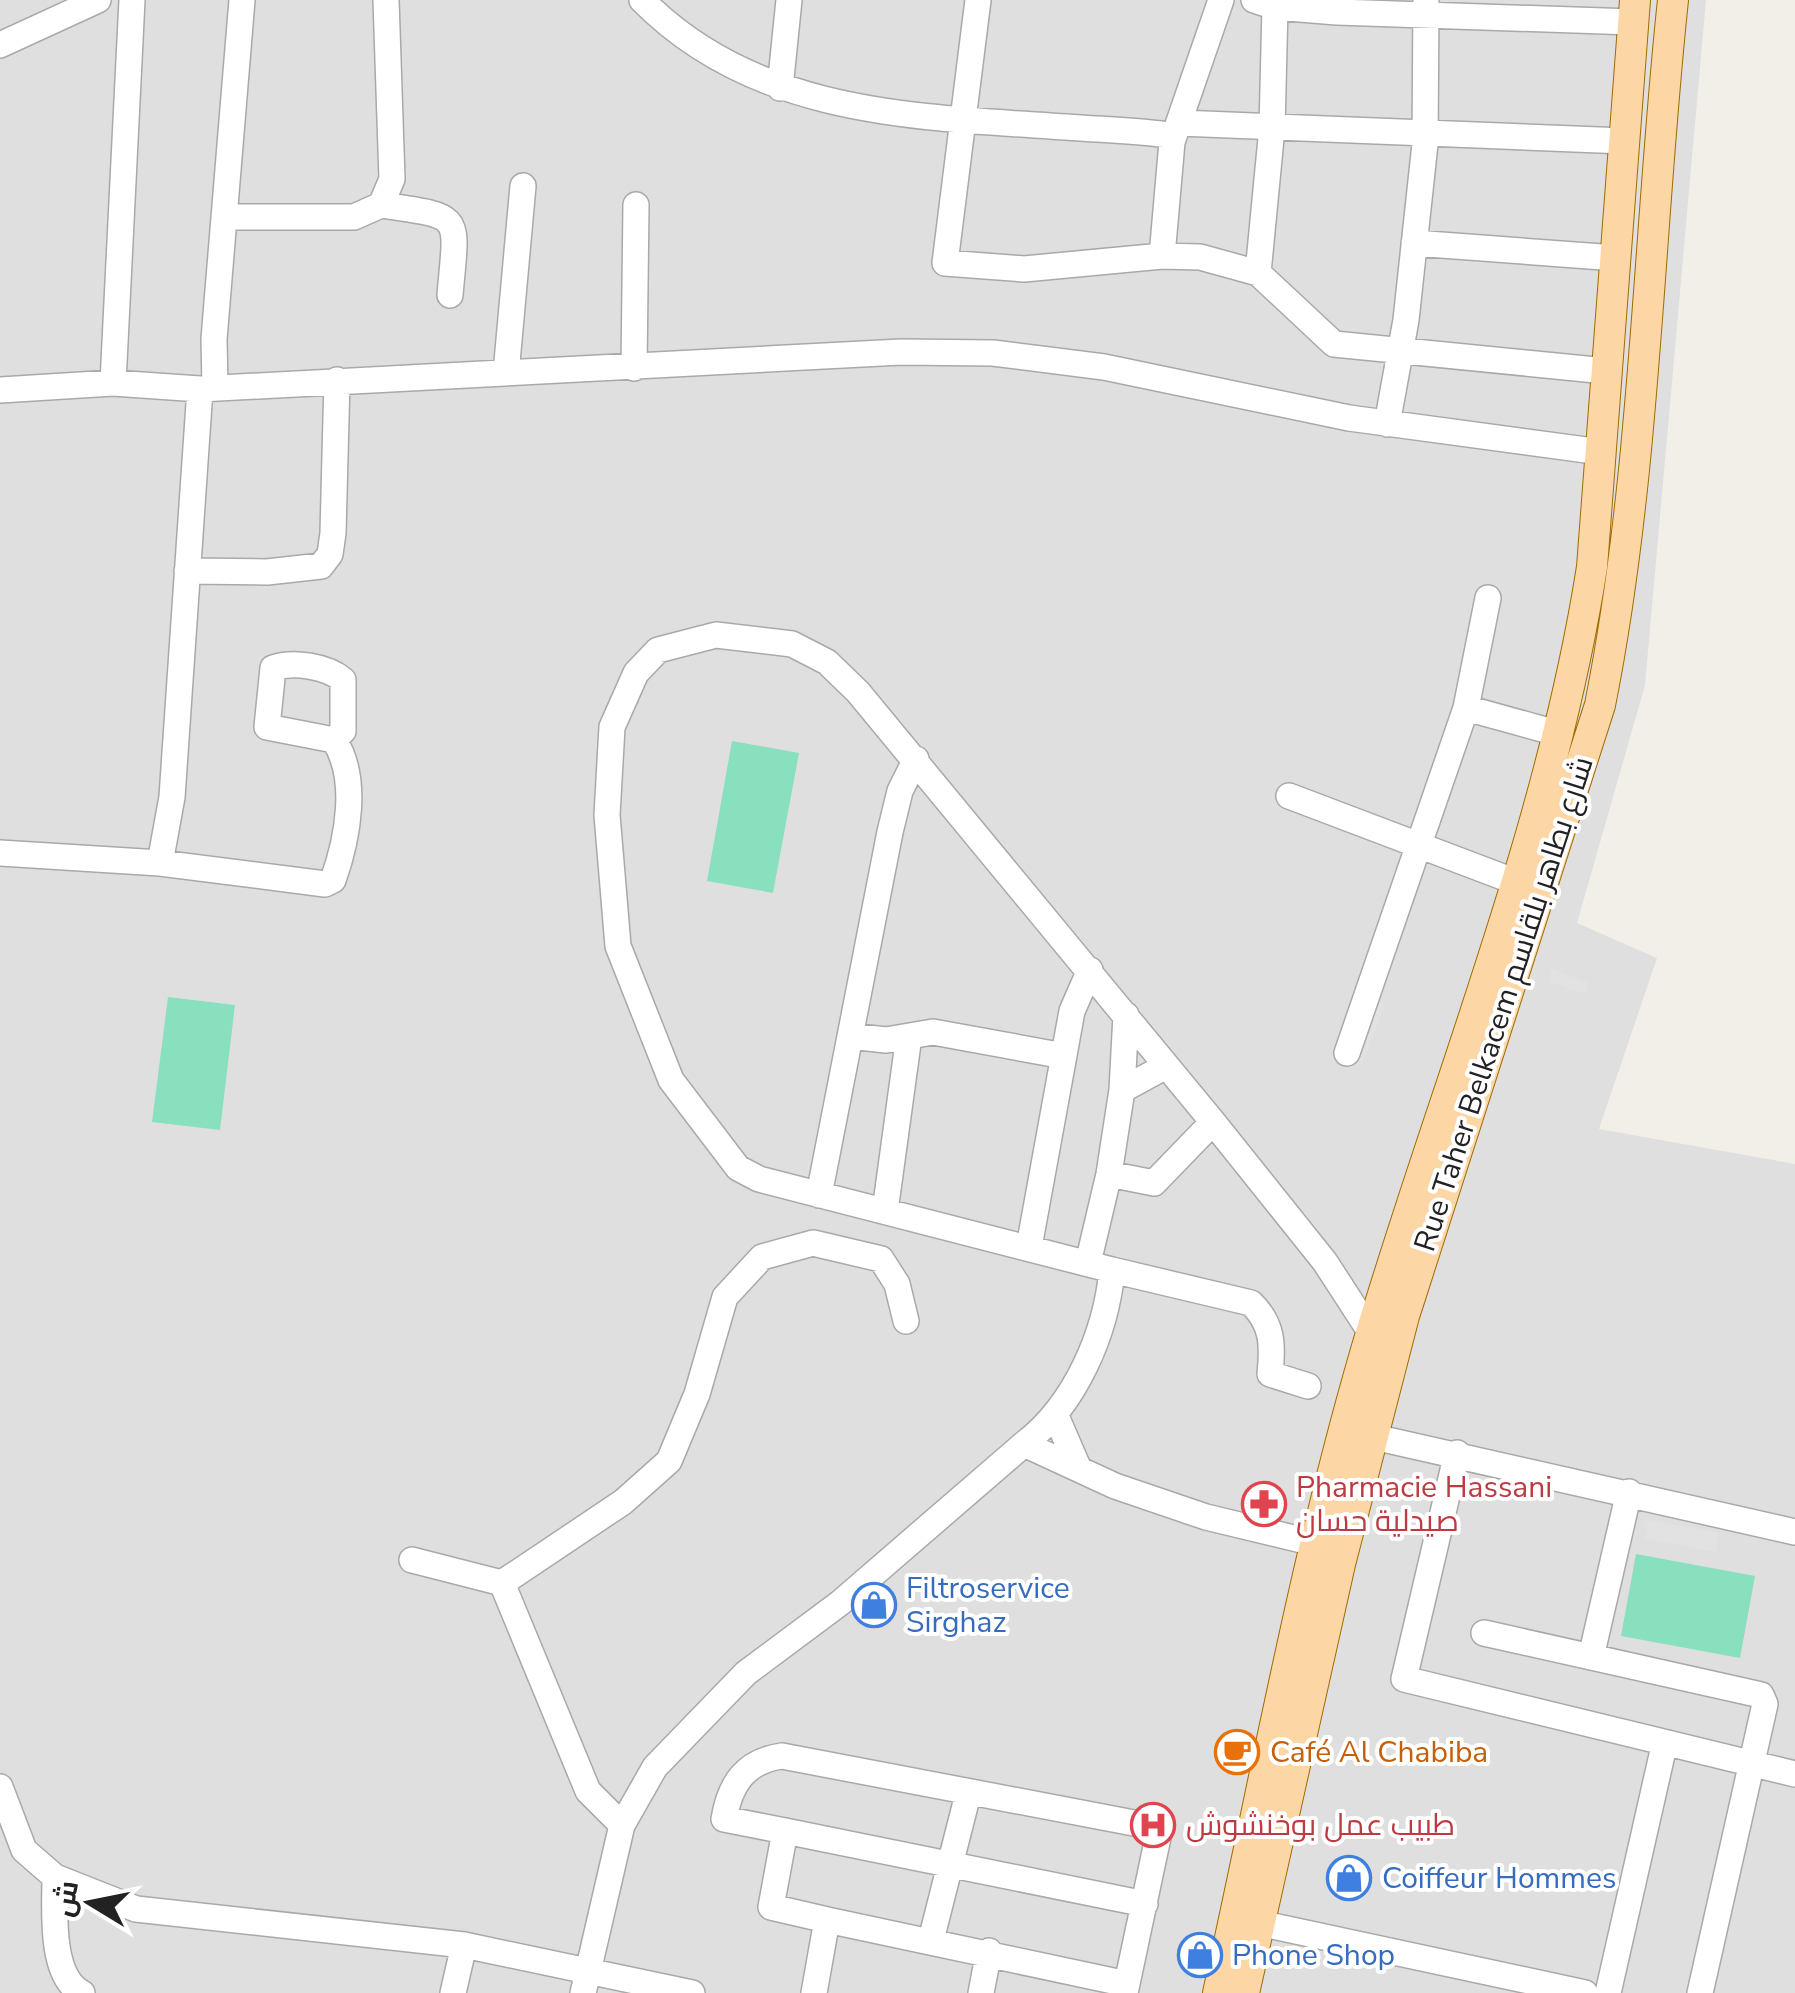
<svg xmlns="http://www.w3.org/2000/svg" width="1795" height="1993" font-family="'Nunito Sans',Cairo,sans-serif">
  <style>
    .residential { fill: #e0dfdf }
    .pitch { fill: #88e0be }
    .parking { fill: #e2e2e2 }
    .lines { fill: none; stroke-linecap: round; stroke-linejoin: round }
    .minor-casing { stroke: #a9a9a9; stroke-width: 28 }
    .major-casing { stroke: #a06b00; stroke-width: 32 }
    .minor { stroke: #fff; stroke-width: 25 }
    .major { stroke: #fcd6a4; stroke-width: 30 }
    .labels { text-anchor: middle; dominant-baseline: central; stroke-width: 8; stroke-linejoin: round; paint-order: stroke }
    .street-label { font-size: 30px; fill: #222; stroke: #fff }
    .health-label { font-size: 30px; fill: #be3a42; stroke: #fff; text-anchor: start }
    .shop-label { font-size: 30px; fill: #366cbe; stroke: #fff; text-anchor: start }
    .food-label { font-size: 30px; fill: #c56008; stroke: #fff; text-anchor: start }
  </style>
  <rect width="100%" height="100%" fill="#f2efe9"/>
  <path class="residential" d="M0,0H1706L1645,685L1577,923L1657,958L1599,1129L1795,1164V1993H0Z"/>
  <path class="pitch" d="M732,741L799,753L773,893L707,881Z
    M168,997L235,1005L220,1130L152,1122Z
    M1636,1554L1755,1576L1740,1658L1621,1636Z"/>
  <path class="parking" d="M1552,969L1589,983L1584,994L1548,981Z
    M1375,1001L1385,1005L1362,1065L1351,1061Z
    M1648,1520L1719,1533L1716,1552L1645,1539Z"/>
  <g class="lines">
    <defs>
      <path id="minor" d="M642,0C755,115 916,117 1066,127C1102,130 1138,130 1174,136
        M978,0L945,263L1024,269L1162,256
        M1221,0L1172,142L1162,256L1200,257L1258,273L1334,344L1606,371
        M1254,0L1275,7L1337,12L1633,22
        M0,45L98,0
        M780,88L789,0
        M1180,123L1625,141
        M381,205C465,217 457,213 450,295
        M224,217H354L381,205L392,179L386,0
        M1414,243L1616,258
        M1258,273L1272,128L1275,7
        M634,368L636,205
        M506,373L523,186
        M113,383L132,0
        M215,387L214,339L242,0
        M0,390L113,383L200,389L901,352L993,353L1104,367L1349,418L1601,452
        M1387,424L1406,320L1425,144L1426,0
        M187,571L267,572L321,566L330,554L333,533L337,380
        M1466,708L1560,734
        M1289,796L1516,882
        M0,853L160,863L325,884L333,880C348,838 359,778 334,740L267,727L273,668C293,661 327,666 343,680V731L334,740
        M160,863L172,797L200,389
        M1126,1015L1122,1090L1166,1066
        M850,1036L886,1040L933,1032L1064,1056
        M1347,1053L1466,708L1488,598
        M1109,1174L1154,1183L1213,1122
        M819,1195L890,832L900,791L916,759
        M885,1211L909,1036
        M1029,1247L1072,1011L1090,970
        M1088,1263L1109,1174L1122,1090
        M1112,1270L1251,1303C1273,1324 1273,1345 1270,1374L1308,1386
        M1056,1416L1078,1467
        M1374,1437L1795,1532
        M1024,1444C1075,1405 1106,1334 1112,1270L759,1179L738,1168L671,1080L618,946L607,815L612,727L636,673L658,650L716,635L792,644L827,662L858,692L1213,1122L1325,1262L1371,1333
        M1457,1453L1404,1679L1795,1774
        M412,1560L502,1583L588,1791L622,1825
        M502,1583L623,1502L669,1461L697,1394L725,1297L762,1257L813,1243L881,1259L897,1284L906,1321
        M1484,1633L1761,1695L1765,1704L1700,1993
        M1591,1657L1629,1492
        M0,1787L24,1850L55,1877L136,1909L464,1945L692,1993
        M785,1831L724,1819C730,1784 745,1761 782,1756L1160,1828L1125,1993
        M55,1877C55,1908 49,1976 82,1993
        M827,1920L771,1907L785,1831L1145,1904
        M1245,1920L1585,1993
        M931,1940L968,1794
        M453,1993L464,1945
        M583,1993L622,1825L655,1767L746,1673L840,1603L1024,1444L1115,1486L1206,1517L1335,1548
        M814,1993L827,1920L1127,1984
        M981,1993L989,1951
        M1608,1993L1664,1746"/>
      <path id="major" d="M1218,1993C1267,1772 1307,1547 1372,1330C1448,1077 1551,829 1592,567L1635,0
        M1244,1993L1340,1564L1404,1316L1600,705C1646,474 1648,234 1673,0"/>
    </defs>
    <use href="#minor" class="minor-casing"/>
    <use href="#major" class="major-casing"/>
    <use href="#minor" class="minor"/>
    <use href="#major" class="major"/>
  </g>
  <defs>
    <symbol id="pharmacy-ring" viewBox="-11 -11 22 22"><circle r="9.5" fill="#fff" stroke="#e0444e" stroke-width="1.5"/><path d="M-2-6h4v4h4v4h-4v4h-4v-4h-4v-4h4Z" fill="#e0444e"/></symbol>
    <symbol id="shop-ring" viewBox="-11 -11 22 22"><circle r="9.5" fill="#fff" stroke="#3f7fe0" stroke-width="1.5"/><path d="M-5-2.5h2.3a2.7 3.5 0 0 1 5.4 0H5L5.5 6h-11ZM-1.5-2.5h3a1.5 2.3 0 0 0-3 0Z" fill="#3f7fe0"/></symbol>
    <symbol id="cafe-ring" viewBox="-11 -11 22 22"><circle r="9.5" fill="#fff" stroke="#e8710a" stroke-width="1.5"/><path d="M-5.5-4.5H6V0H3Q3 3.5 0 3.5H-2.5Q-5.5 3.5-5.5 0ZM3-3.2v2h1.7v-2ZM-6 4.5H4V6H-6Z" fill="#e8710a"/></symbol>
    <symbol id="hospital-ring" viewBox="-11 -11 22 22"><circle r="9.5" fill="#fff" stroke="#e0444e" stroke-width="1.5"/><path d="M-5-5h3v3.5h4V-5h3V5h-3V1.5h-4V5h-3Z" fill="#e0444e"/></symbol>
  </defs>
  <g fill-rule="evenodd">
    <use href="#pharmacy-ring" x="1239" y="1479" width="50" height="50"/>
    <use href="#shop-ring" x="849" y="1580" width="50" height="50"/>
    <use href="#cafe-ring" x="1212" y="1727" width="50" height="50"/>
    <use href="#hospital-ring" x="1128" y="1800" width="50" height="50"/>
    <use href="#shop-ring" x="1324" y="1853" width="50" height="50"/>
    <use href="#shop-ring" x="1175" y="1930" width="50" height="50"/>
  </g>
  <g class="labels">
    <g class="street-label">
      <text transform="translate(1504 1004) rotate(-72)">Rue Taher Belkacem شارع بطاهر بلقاسم</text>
    </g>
    <g class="health-label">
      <text x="1296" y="1487">Pharmacie Hassani<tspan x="1296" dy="34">صيدلية حسان</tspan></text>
      <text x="1186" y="1825">طبيب عمل بوخنشوش</text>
    </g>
    <g class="shop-label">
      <text x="906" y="1588">Filtroservice<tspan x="906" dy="34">Sirghaz</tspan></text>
      <text x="1382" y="1878">Coiffeur Hommes</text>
      <text x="1232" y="1955">Phone Shop</text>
    </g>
    <g class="food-label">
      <text x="1270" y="1752">Café Al Chabiba</text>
    </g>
  </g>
  <g transform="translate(90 1903) rotate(280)" stroke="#ffffff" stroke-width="8" paint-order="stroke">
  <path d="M0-8L18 38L0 25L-18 38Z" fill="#222222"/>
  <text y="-15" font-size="28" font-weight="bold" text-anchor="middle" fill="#222222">ش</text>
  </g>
</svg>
